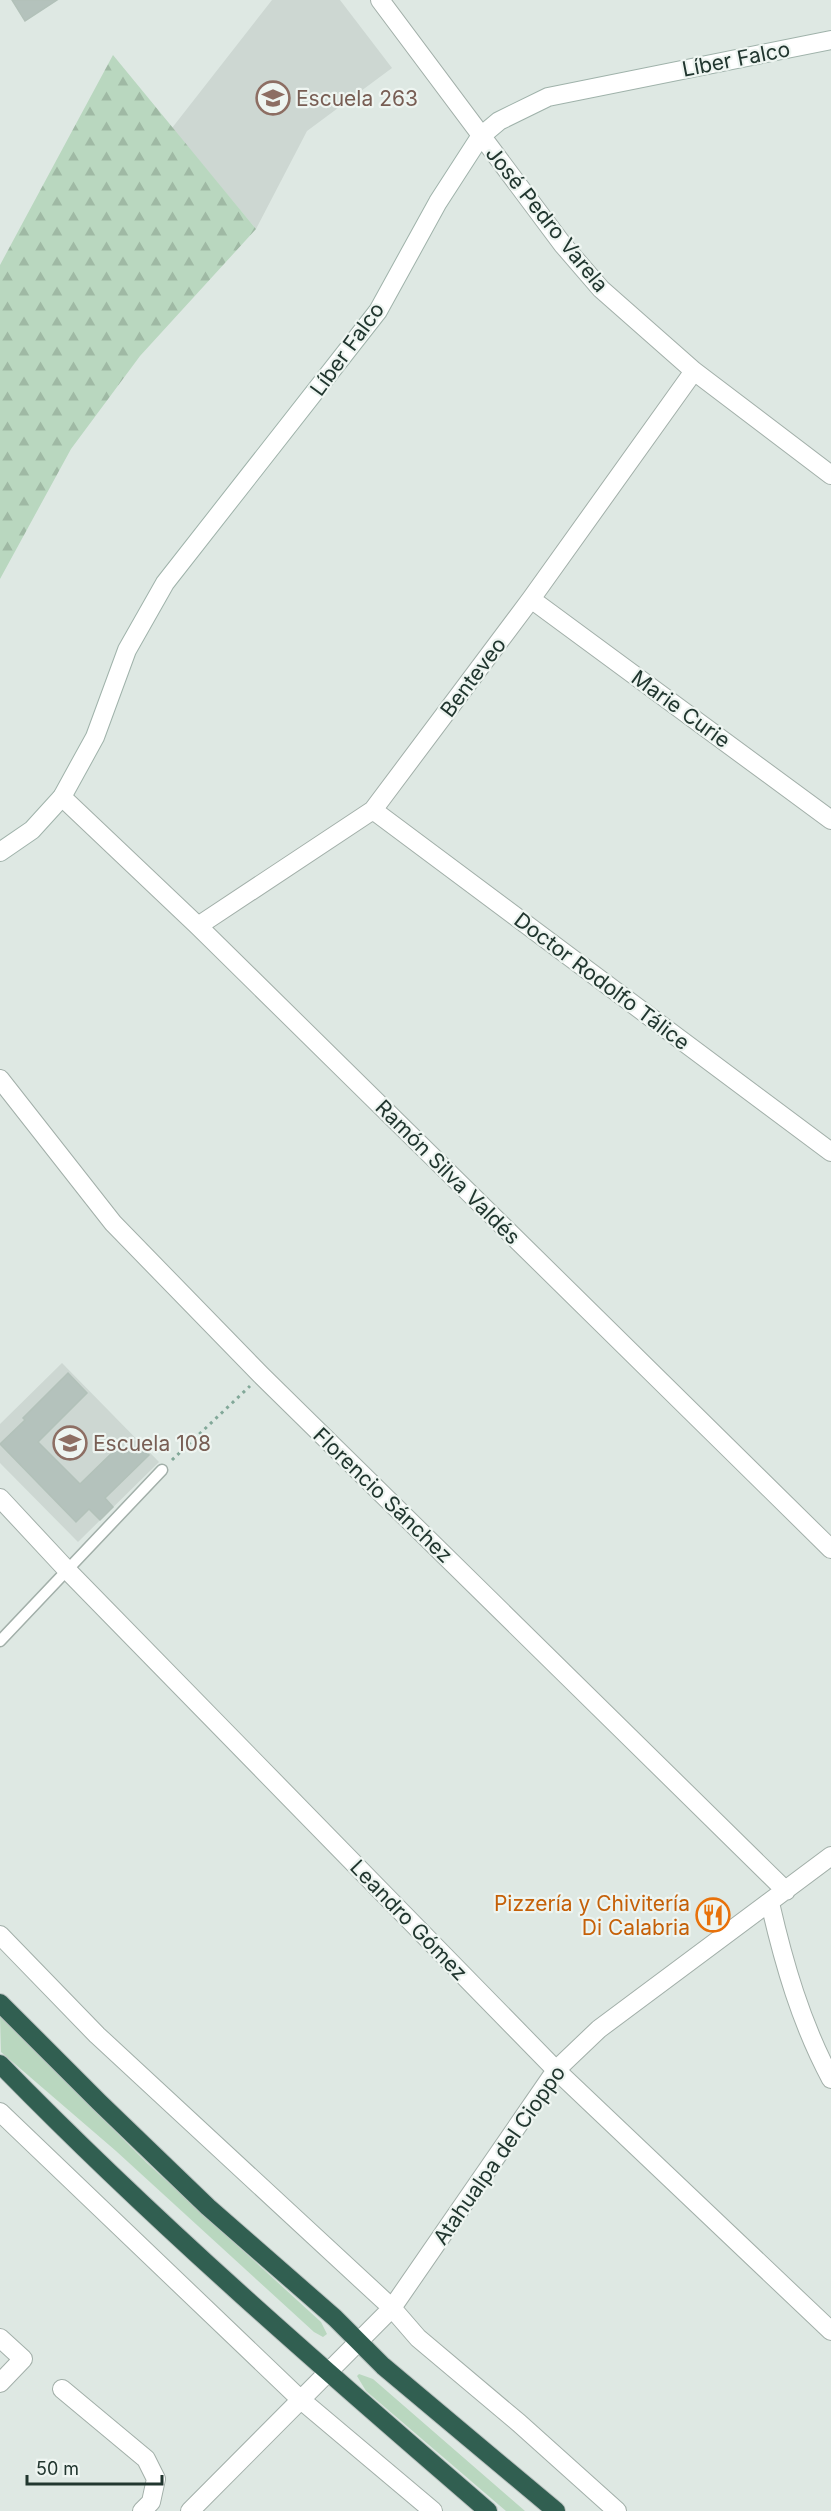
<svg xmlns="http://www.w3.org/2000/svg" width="831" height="2511" font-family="Inter,sans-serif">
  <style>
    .built { fill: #cdd7d2 }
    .grass { fill: #b9d7bf }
    .forest { fill: url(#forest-firs) }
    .building { fill: #b4c2bc; stroke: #b2c1b9; stroke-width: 1.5 }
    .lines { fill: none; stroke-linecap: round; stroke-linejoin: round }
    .lane-casing { stroke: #a2afa9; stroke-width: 13 }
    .street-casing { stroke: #a2afa9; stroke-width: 20 }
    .secondary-casing { stroke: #9fb2aa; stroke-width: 20 }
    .highway-casing { stroke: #bcc3c1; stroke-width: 20 }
    .path { stroke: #82a899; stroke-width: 3; stroke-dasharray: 3 4.5; stroke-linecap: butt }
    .lane { stroke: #fff; stroke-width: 10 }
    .street { stroke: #fff; stroke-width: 18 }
    .secondary { stroke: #fff; stroke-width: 18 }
    .highway { stroke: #315f51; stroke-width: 18 }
    .labels { text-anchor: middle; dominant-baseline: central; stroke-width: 4.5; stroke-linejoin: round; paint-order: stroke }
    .street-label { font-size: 21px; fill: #21362f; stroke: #eef5f1 }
    .education-label { font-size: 21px; fill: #785e54; stroke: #eef5f1; text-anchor: start }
    .food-label { font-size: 21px; fill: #c56008; stroke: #eef5f1; text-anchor: end }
  </style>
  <defs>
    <pattern id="forest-firs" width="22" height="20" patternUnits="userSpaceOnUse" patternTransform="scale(1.5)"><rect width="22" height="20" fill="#b9d7bf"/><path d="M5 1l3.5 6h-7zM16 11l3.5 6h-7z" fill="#9fb9a4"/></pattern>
  </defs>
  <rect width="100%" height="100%" fill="#dee8e3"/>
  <path class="built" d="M272,0H340L392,68L307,131L256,229L172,128Z
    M62,1363L159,1462L78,1542L0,1463V1424Z"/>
  <path class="grass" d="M0,2016L147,2163L321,2322L327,2334L323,2337L314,2332L116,2151L1,2052Z
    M359,2374L373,2379L525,2511H506L366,2391L357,2376Z"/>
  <path class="forest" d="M113,55L256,229L140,356L71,449L0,579V265Z"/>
  <path class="building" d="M12,0H57L25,21Z
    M68,1373L87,1393L38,1442L80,1484L118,1447L123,1452L135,1441L149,1455L105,1498L113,1507L100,1520L89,1509L76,1522L0,1444L25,1420L23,1418Z
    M712,1904L723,1914L714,1926L702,1915Z"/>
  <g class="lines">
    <defs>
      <path id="lane" d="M0,1641L162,1470"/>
      <path id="street" d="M380,0L563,245L601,289L694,371L831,475
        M531,599L831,820
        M62,797L198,926L831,1549
        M373,810L831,1152
        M198,926L373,810L531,599L694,371
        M0,1079L113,1223L261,1375L786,1891
        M0,1498L68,1571L556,2070L831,2331
        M770,1903C784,1964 801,2023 831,2079
        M0,1935L97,2035L392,2308L418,2338L519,2423L617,2511
        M0,2112L300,2399L433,2511
        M0,2338L23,2359L0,2383
        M62,2389L146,2459L156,2479L151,2502L142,2511
        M190,2511L392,2308L556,2070L599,2029L831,1856"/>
      <path id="secondary" d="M0,852L32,830L62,797L95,737L127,650L165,583L378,311L438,202L480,137L499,121L548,97L831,40"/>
      <path id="highway" d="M0,2003L99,2102L208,2207L335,2318L383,2366L556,2511
        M0,2064C154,2222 321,2367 488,2511"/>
    </defs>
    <use href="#lane" class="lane-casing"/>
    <use href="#street" class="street-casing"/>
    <use href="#secondary" class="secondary-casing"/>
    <use href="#highway" class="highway-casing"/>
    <path class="path" d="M172,1460L250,1386"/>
    <use href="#lane" class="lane"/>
    <use href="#street" class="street"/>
    <use href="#secondary" class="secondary"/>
    <use href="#highway" class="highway"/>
  </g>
  <defs>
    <symbol id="school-ring" viewBox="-11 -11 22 22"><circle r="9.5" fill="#eef5f1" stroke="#8d6e63" stroke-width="1.5"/><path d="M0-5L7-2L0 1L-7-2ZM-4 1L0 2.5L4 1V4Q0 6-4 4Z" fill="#8d6e63"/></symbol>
    <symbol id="restaurant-ring" viewBox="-11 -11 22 22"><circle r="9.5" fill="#eef5f1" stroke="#e8710a" stroke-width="1.5"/><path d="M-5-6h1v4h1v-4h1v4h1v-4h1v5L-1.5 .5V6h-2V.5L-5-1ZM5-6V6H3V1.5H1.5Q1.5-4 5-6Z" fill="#e8710a"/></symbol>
  </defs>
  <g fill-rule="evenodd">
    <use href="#school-ring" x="254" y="79" width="38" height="38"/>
    <use href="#school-ring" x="51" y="1424" width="38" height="38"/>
    <use href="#restaurant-ring" x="694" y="1896" width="38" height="38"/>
  </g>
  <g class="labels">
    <g class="street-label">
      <text transform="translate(736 59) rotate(-11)">Líber Falco</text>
      <text transform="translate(547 219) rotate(51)">José Pedro Varela</text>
      <text transform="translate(347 349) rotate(-54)">Líber Falco</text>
      <text transform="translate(473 677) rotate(-53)">Benteveo</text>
      <text transform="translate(681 709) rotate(36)">Marie Curie</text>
      <text transform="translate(602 981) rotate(37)">Doctor Rodolfo Tálice</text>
      <text transform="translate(448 1172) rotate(45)">Ramón Silva Valdés</text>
      <text transform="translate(383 1495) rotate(44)">Florencio Sánchez</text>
      <text transform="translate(409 1920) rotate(46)">Leandro Gómez</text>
      <text transform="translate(499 2155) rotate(-55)">Atahualpa del Cioppo</text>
    </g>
    <g class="education-label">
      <text x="296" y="98">Escuela 263</text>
      <text x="93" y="1443">Escuela 108</text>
    </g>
    <g class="food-label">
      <text x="690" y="1903">Pizzería y Chivitería<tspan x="690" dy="24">Di Calabria</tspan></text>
    </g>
  </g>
  <path d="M27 2475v9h135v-9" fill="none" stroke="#21362f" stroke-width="3"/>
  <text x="36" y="2475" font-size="18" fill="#21362f" stroke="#eef5f1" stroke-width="4.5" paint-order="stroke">50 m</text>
</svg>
